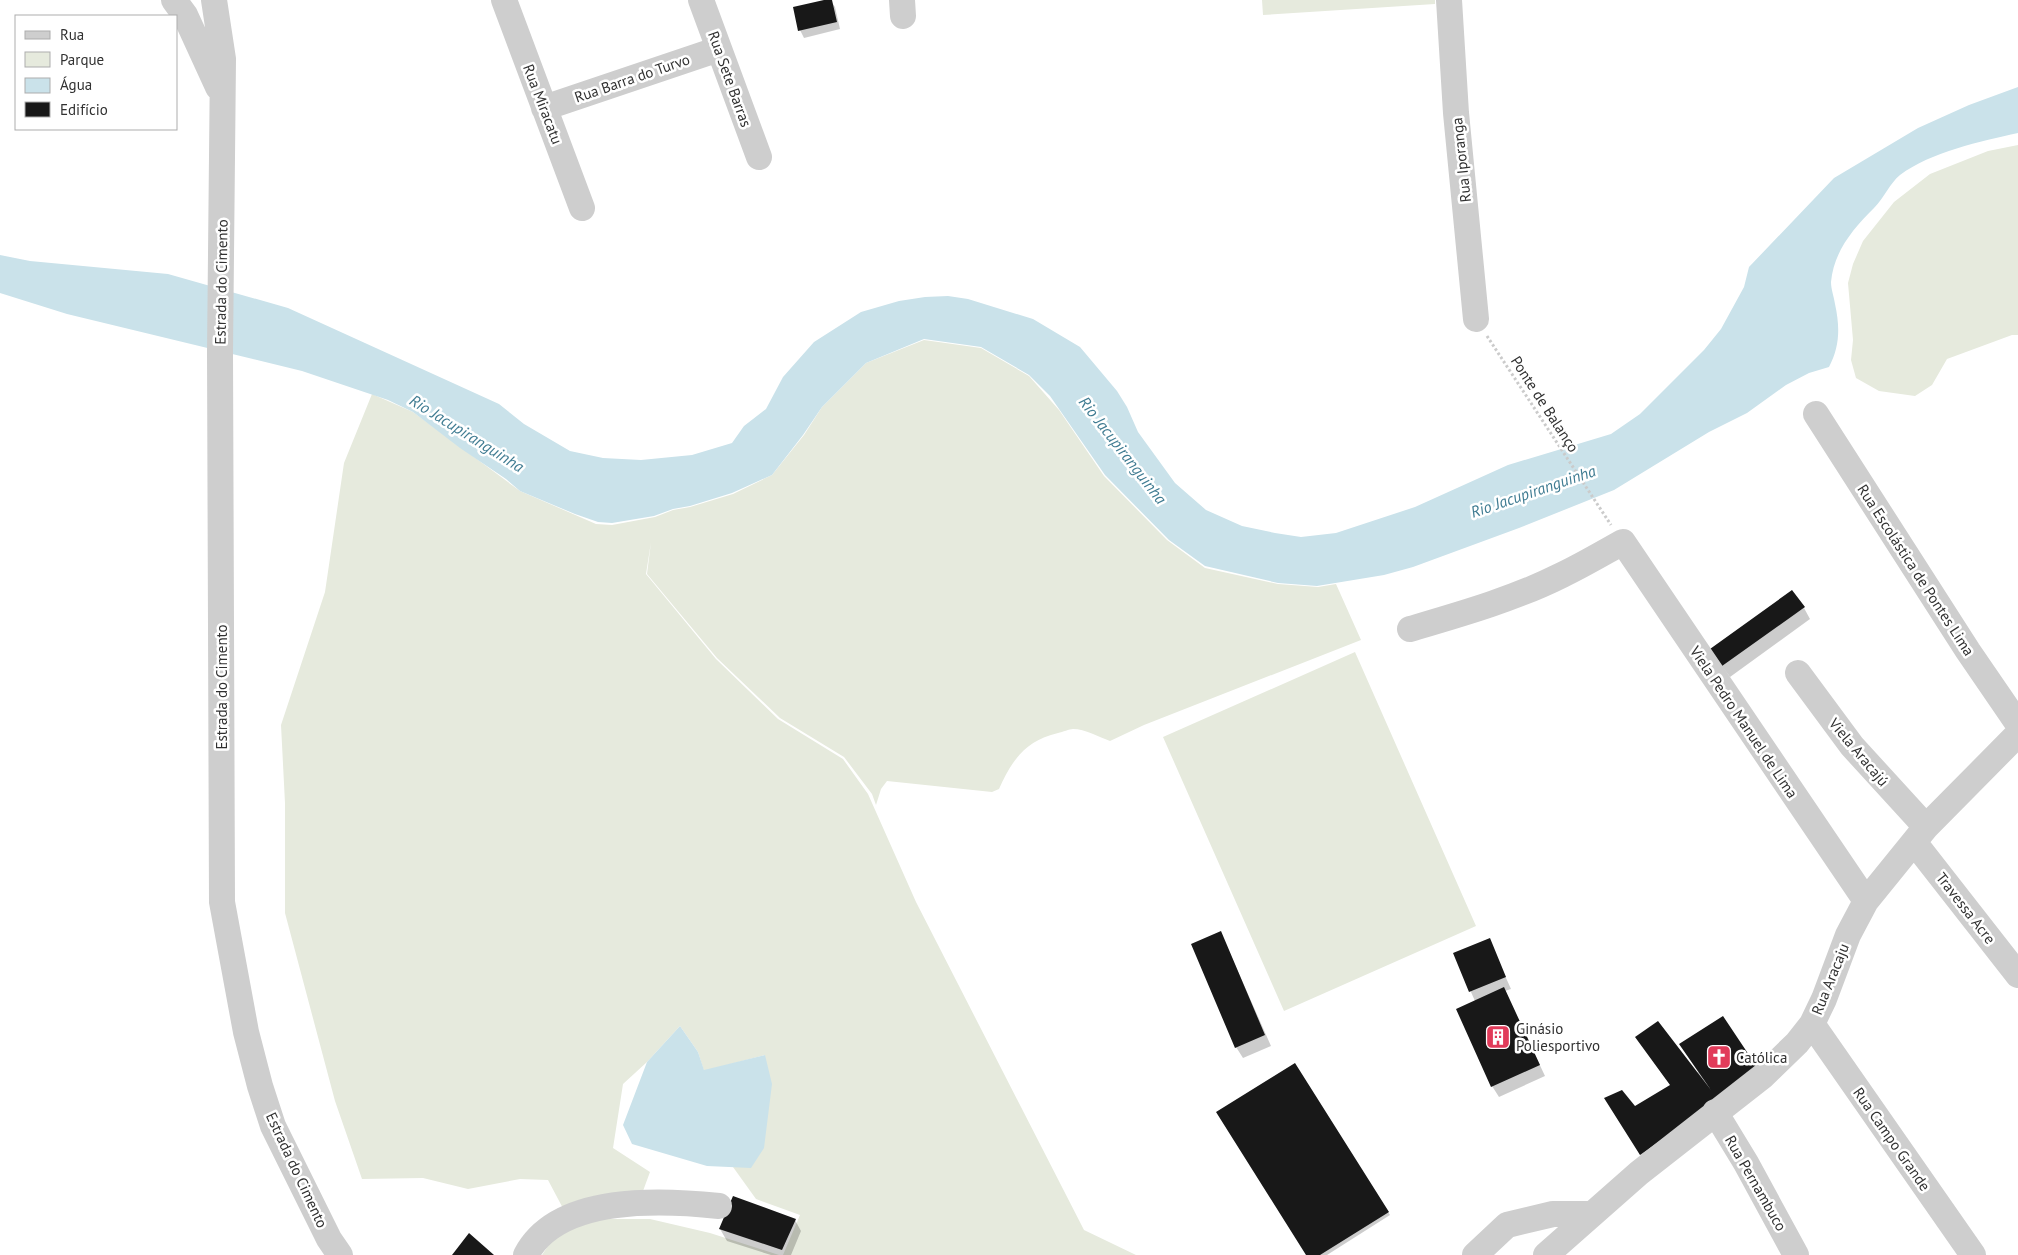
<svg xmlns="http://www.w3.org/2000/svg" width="2018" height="1255" font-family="'PT Sans',sans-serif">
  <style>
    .green { fill: #e6eadd }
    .water { fill: #cae2ea }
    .shadow { fill: #0003 }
    .building { fill: #181818 }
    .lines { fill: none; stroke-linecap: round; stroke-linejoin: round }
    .path { stroke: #cbcbcb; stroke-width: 3; stroke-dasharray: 2.5 2.5; stroke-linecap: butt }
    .minor { stroke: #cecece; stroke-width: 26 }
    .labels { text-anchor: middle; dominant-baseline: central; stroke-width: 5; stroke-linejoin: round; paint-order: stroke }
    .street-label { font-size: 15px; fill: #313131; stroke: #fff }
    .poi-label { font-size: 15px; fill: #313131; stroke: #fff; text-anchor: start }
    .water-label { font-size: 16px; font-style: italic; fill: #407c92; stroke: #fff }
  </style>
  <rect width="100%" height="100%" fill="#fff"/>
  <path class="green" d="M1262,0H1435V4L1263,15Z
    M2018,145V335H2012L1947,359L1932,385L1915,396L1879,391L1856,378L1851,360L1853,340L1848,283L1853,264L1863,241L1894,202L1930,174L1988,151Z
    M924,340L981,348L1029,376L1059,410L1104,476L1167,540L1205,568L1278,584L1318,587L1336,584L1361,640L1144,725L1110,741C1099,737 1085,729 1073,729C1069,729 1063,732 1058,733C1025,741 1012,760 999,789L992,792L887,781L881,789L876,805L872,794L844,757L780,718L717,658L647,574L651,542L646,574L716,659L778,719L843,759L868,794L916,902L1084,1230L1136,1255H783L800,1215L756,1199L733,1167H751L765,1055L704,1071L698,1052L680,1026L647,1062L623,1084L613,1148L650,1172L643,1191L566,1214L548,1180L520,1179L468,1189L423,1178L362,1179L335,1101L285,913V803L281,725L325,592L344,463L372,394L413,412L520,491L596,524L612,525L655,517L673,510L690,507L733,494L772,475L804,435L822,407L866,363Z
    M1355,652L1476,926L1284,1011L1163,737Z
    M598,1219H650L710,1233L779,1255H542L558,1231Z"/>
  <path class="water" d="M2018,87V133C1981,141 1931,152 1900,175C1890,183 1884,198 1874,208C1853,229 1834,251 1831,282C1831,289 1834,297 1835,304C1840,327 1840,346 1829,367L1809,373L1786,385L1747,413L1709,432L1614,490L1519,528L1413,567L1384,575L1317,586L1278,583L1205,566L1169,540L1105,475L1050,396L1029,375L981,347L924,339L866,363L822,407L803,435L772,475L732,493L690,506L673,509L654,516L612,523L598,522L575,514L520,491L506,479L460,448L413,412L388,400L302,371L67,314L0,293V255L30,261L168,274L288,308L499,404L524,424L570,451L603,458L641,460L692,455L732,443L744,426L766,409L783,377L814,342L861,312L899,301L925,297L948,296L968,299L1033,319L1080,347L1117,391L1127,407L1138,432L1175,483L1206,510L1242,526L1275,533L1301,537L1336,533L1415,507L1508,465L1611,434L1640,414L1704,350L1721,329L1744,287L1749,267L1834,178L1918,128L1969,105Z
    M680,1026L698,1052L704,1070L765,1055L772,1084L764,1148L751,1168L707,1166L632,1144L623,1125L647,1062Z"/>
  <path class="shadow" d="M830,0L835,7L840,29L804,38L800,30Z
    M1804,608L1810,619L1730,677L1718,661Z
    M1221,933L1271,1046L1243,1058L1236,1047Z
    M1489,940L1511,989L1505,991L1545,1076L1499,1097L1492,1086L1475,1001L1454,954Z
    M1681,1044L1758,1071L1645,1161L1609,1105L1635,1108L1698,1072Z
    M1294,1064L1390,1215L1327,1255H1308Z
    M795,1220L801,1231L791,1255H771L727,1241L720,1229Z"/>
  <path class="building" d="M824,0H832L837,22L798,31L793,7Z
    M1792,590L1805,607L1722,666L1710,649Z
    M1221,931L1265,1035L1235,1048L1191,944Z
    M1490,938L1506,977L1469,992L1453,953Z
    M1504,987L1540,1065L1491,1087L1456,1009Z
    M1723,1016L1759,1070L1640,1155L1604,1098L1622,1090L1635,1106L1670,1085L1635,1037L1658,1021L1711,1090L1679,1044Z
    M1295,1063L1389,1212L1320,1255H1306L1216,1112Z
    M733,1196L796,1219L782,1250L719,1229Z
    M469,1233L494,1255H452Z"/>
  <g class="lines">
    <path class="path" d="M1487,336L1611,525"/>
    <path class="minor" d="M174,0L185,15L218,87
      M214,0L223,59L220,352L222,902L246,1032L260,1086L273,1126L329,1239L340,1255
      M504,0L582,208
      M701,0L759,157
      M902,0L903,16
      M1449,0L1456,113L1476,319
      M544,108L719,49
      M1816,414L1968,651L2018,724
      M1410,629C1461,614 1514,599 1562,575C1583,565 1603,553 1623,542L1866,901
      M1798,673L1852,746L1926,827
      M1914,842L2018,975
      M1812,1024L1973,1255
      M1715,1112L1746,1163L1796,1255
      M526,1255C558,1194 662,1200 719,1206
      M1475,1255L1507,1225L1553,1214H1591
      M1546,1255L1639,1173L1763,1076L1797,1043L1812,1024L1824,999L1848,935L1866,901L1926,827L2018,734"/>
  </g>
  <defs>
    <symbol id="building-square" viewBox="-11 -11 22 22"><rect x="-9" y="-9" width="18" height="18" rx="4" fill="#e13b5a" stroke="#fff"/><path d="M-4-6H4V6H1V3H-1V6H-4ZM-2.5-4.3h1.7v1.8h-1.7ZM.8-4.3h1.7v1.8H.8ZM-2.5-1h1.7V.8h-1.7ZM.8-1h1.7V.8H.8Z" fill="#fff"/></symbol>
    <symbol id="church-square" viewBox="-11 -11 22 22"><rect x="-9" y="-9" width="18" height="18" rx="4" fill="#e13b5a" stroke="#fff"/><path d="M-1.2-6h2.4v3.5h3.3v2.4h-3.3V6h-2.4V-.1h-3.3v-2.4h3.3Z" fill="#fff"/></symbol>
  </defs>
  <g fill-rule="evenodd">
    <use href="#building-square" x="1484" y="1023" width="28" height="28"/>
    <use href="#church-square" x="1705" y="1043" width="28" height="28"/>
  </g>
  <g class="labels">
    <g class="street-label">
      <text transform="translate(632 78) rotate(-19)">Rua Barra do Turvo</text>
      <text transform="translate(730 79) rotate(70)">Rua Sete Barras</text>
      <text transform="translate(543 104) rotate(69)">Rua Miracatu</text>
      <text transform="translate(1461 160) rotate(-96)">Rua Iporanga</text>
      <text transform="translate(221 282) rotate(-89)">Estrada do Cimento</text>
      <text transform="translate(1545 404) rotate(57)">Ponte de Balanço</text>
      <text transform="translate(1916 570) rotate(57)">Rua Escolástica de Pontes Lima</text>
      <text transform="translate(221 687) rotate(-90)">Estrada do Cimento</text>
      <text transform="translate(1744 722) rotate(56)">Viela Pedro Manuel de Lima</text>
      <text transform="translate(1859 752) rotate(50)">Viela Aracajú</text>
      <text transform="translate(1966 908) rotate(52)">Travessa Acre</text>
      <text transform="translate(1830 979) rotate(-68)">Rua Aracaju</text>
      <text transform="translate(1892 1139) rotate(55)">Rua Campo Grande</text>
      <text transform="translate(297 1170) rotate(65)">Estrada do Cimento</text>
      <text transform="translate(1756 1183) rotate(60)">Rua Pernambuco</text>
    </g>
    <g class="poi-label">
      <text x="1516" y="1028">Ginásio<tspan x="1516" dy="17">Poliesportivo</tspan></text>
      <text x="1736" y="1057">Católica</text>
    </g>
    <g class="water-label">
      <text transform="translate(467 433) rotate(32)">Rio Jacupiranguinha</text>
      <text transform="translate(1123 450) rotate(52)">Rio Jacupiranguinha</text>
      <text transform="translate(1533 491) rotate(-19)">Rio Jacupiranguinha</text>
    </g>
  </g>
  <rect x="15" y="15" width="162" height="115" fill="#ffffff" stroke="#adadad"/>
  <rect x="25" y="31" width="25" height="8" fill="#cecece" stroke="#adadad"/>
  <text x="60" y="40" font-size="15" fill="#313131">Rua</text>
  <rect x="25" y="52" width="25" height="15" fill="#e6eadd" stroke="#adadad"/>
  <text x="60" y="65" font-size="15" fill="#313131">Parque</text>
  <rect x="25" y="78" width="25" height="15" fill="#cae2ea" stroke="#adadad"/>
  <text x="60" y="90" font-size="15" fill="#313131">Água</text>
  <rect x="25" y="102" width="25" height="15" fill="#181818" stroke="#adadad"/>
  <text x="60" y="115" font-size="15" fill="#313131">Edifício</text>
</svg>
